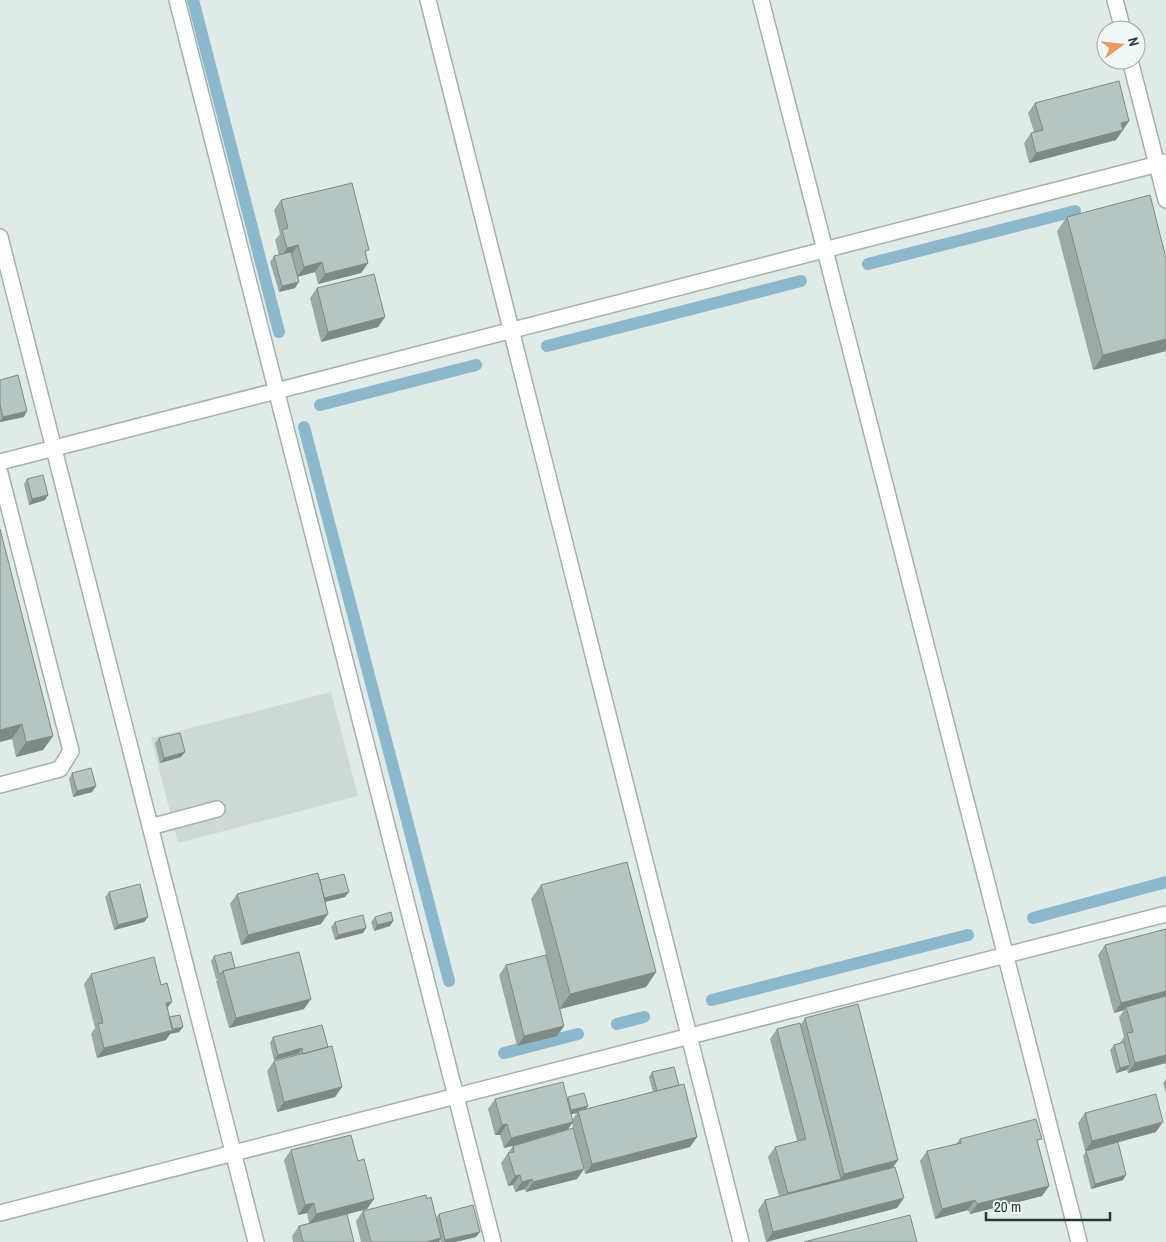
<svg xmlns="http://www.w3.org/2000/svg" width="1166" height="1242" font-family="'Archivo Narrow',sans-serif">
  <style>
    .built { fill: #cfdad6 }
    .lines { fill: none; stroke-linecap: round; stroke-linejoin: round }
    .stream { stroke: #8bb8cc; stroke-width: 12 }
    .minor-casing { stroke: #a3b1af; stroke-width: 18 }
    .minor { stroke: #fff; stroke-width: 15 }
    .wall { fill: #9da9a6; fill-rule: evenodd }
    .shaded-wall { fill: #7f8a87 }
    .building { fill: #b6c5c1; stroke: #7f8a87 }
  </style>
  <rect width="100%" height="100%" fill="#e0eae7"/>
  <path class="built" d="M331,692L358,796L178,843L151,738Z"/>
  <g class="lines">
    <path class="stream" d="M193,0L279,332
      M868,264L1075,211
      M547,346L801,281
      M320,405L476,365
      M304,427L449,981
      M1033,918L1166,882
      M712,1000L968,935
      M617,1024L644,1017
      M504,1053L578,1034"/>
    <defs>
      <path id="minor" d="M177,0L493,1242
        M428,0L741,1242
        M761,0L1079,1242
        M1115,0L1123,30
        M1130,60L1166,200
        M0,237L256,1242
        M0,462L1166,162
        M0,473L71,751L60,769L0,785
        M150,827L217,809
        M0,1213L1166,914"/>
    </defs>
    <use href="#minor" class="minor-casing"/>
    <use href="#minor" class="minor"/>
  </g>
  <path class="wall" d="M1035,103L1129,121L1116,140L1029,163L1024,143L1031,133L1034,132L1028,113Z
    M281,200L366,255L368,263L361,273L318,284L315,272L297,277L295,288L279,292L270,262L274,256L279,255L275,240L280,234L274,210Z
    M1067,217L1166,258V351L1093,370L1057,231Z
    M317,288L385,317L378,327L321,342L310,298Z
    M0,380L24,417L0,422Z
    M27,479L48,495L45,500L29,505L24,484Z
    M0,529L53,736L43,750L16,757L12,739Z
    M159,738L181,757L160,763L155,743Z
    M72,773L96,786L92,792L73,797L69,779Z
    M320,880L345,897L325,902L321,924L241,945L230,904L237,894Z
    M541,885L656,972L646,987L560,1009L564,1026L557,1036L517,1046L499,975L506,965L546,955L531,899Z
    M109,892L148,917L144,922L114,930L105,897Z
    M375,917L393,921L390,926L374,931L371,922Z
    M335,922L366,928L363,933L335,940L331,927Z
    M1166,929V1063L1128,1073L1127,1070L1116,1073L1110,1050L1114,1045L1120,1043L1124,1037L1119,1017L1124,1010L1114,1013L1098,955L1105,945Z
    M214,956L235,968L304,1009L229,1028L216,981L218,979H216L211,961Z
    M91,974L167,1008L169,1017L183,1027L179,1032L170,1034L166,1040L97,1058L91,1034L95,1028L84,984Z
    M805,1018L898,1160L893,1167L897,1208L766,1242L758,1210L765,1200L779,1196L768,1157L775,1147L797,1141L770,1039L777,1029L801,1024Z
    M273,1037L328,1047L342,1087L335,1097L277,1112L267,1071L274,1061L299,1055L298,1054L274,1060L270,1043Z
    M652,1072L679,1085L697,1137L690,1147L585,1174L584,1169L577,1179L526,1192L525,1189L515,1192L513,1185L508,1186L501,1163L513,1146L527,1142L504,1148L500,1135H495L488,1109L495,1099L567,1098L568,1097L588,1106L586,1109L653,1092L649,1077ZM577,1113L572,1120L571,1114ZM572,1123L576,1140L567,1130Z
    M1166,1079V1094L1163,1083Z
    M1085,1113L1156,1132L1085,1151L1078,1123Z
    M960,1139L1038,1144L1049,1186L1042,1196L970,1214L968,1210L935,1219L920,1161L927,1151L956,1144Z
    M291,1150L358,1161L374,1199L367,1209L347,1214L354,1242H293L292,1236L299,1226L309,1223L307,1213L298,1215L284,1160Z
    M1086,1151L1123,1180L1091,1189L1083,1156Z
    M427,1199L436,1218L439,1214L476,1237L455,1242H441L440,1240L439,1242H361L356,1221L363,1211Z"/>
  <path class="shaded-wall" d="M1129,121L1116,140L1029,163L1036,153Z
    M298,245L291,255L280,258L287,248Z
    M322,262L315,272L297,277L304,267Z
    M368,263L361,273L318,284L325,274Z
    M299,282L295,288L279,292L282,286Z
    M385,317L378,327L321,342L328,332Z
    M1166,339V351L1093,370L1103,355Z
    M27,411L24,417L0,422L3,417Z
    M48,495L45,500L29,505L32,499Z
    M22,724L12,739L0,742V730Z
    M53,736L43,750L16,757L26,742Z
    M185,752L181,757L160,763L164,758Z
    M96,786L92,792L73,797L77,791Z
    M349,892L345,897L317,904L321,898Z
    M328,914L321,924L241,945L248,935Z
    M148,917L144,922L114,930L118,925Z
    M393,921L390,926L374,931L377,925Z
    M366,928L363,933L335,940L338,935Z
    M656,972L646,987L560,1009L570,994Z
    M1166,991V999L1126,1007L1124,1010L1114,1013L1121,1003Z
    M311,999L304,1009L229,1028L236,1018Z
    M172,1002L164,1012L166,1003Z
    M564,1026L557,1036L517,1046L524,1036Z
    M183,1027L179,1032L170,1034L166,1040L97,1058L104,1048Z
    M302,1048L298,1054L274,1060L278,1055Z
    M1166,1055V1063L1128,1073L1135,1063Z
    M1130,1065L1126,1070L1116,1073L1120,1068Z
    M342,1087L335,1097L277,1112L284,1102Z
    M588,1106L584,1111H578L577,1113L568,1115L571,1110Z
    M573,1122L566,1132L504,1148L511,1138Z
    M1163,1122L1156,1132L1085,1151L1092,1141Z
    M507,1124L500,1135H495L502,1125Z
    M697,1137L690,1147L585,1174L592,1164Z
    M898,1160L888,1174L834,1188L844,1174Z
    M584,1169L577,1179L526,1192L533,1182Z
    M520,1175L513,1185L508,1186L515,1176Z
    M1126,1175L1123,1180L1091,1189L1095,1184Z
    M532,1179L525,1189L515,1192L522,1182Z
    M841,1179L834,1189L780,1203L788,1193Z
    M1049,1186L1042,1196L970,1214L977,1204Z
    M904,1198L897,1208L766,1242L773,1232Z
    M374,1199L367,1209L309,1224L316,1214Z
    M975,1200L968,1210L935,1219L942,1209Z
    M314,1203L307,1213L298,1215L305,1205Z
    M480,1232L476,1237L455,1242H444L445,1240Z
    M441,1238L439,1242H426Z"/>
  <path class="building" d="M1119,81L1129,121L1121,123L1123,130L1036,153L1031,133L1043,130L1035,103Z
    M352,183L369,250L365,251L368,263L325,274L322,262L304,267L298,245L287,248L282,230L288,228L281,200Z
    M1150,195L1166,258V339L1103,355L1067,217Z
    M291,252L299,282L282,286L274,256Z
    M374,274L385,317L328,332L317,288Z
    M18,375L27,411L3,417L0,405V380Z
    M43,475L48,495L32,499L27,479Z
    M0,529L53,736L26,742L22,724L0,730Z
    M180,733L185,752L164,758L159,738Z
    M91,768L96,786L77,791L72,773Z
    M627,862L656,972L570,994L541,885Z
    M318,873L328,914L248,935L237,894Z
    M344,874L349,892L324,898L320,880Z
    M140,884L148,917L118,925L109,892Z
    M391,912L393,921L377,925L375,917Z
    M363,915L366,928L338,935L335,922Z
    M1166,929V991L1121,1003L1105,945Z
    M231,952L235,968L223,971L221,974H219L214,956Z
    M299,952L311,999L236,1018L223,971Z
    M546,955L564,1026L524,1036L506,965Z
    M154,957L161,985L167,983L172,1002L166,1003L173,1030L104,1048L98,1024L103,1023L91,974Z
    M1166,996V1055L1135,1063L1127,1033L1133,1032L1126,1007Z
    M858,1004L898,1160L844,1174L805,1018Z
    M180,1015L183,1027L172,1029L169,1017Z
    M800,1023L841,1179L788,1193L775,1147L806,1139L777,1029Z
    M322,1025L328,1047L303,1054L302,1048L278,1055L273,1037Z
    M1124,1042L1130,1065L1120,1068L1114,1045Z
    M332,1046L342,1087L284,1102L274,1061Z
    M674,1067L679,1085L657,1091L652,1072Z
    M563,1082L573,1122L511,1138L507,1124L502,1125L495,1099Z
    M684,1084L697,1137L592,1164L578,1111Z
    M584,1093L588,1106L571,1110L568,1097Z
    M1156,1094L1163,1122L1092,1141L1085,1113Z
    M1036,1119L1042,1139L1037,1140L1049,1186L977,1204L975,1200L942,1209L927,1151L961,1143L960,1139Z
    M573,1128L584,1169L533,1182L532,1179L522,1182L520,1175L515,1176L508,1153L514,1152L513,1146Z
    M351,1135L358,1161L364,1159L374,1199L316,1214L314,1203L305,1205L291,1150Z
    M1118,1142L1126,1175L1095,1184L1086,1151Z
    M895,1167L904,1198L773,1232L765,1200Z
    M426,1195L427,1199L431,1197L441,1238L426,1242H371L363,1211Z
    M473,1205L480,1232L445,1240L439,1214Z
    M347,1214L354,1242H303L299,1226Z
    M910,1215L917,1242H804Z"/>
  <g transform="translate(1121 45) rotate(75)"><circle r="24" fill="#f0f7f5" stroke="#9eaba9"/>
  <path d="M0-4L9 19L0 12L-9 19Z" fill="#e99860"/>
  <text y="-8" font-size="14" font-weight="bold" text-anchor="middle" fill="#223937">N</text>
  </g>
  <path d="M986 1212v8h124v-8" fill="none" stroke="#223937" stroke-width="2.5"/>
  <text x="994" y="1212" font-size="15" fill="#223937" stroke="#f0f7f5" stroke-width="4" paint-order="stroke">20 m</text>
</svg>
